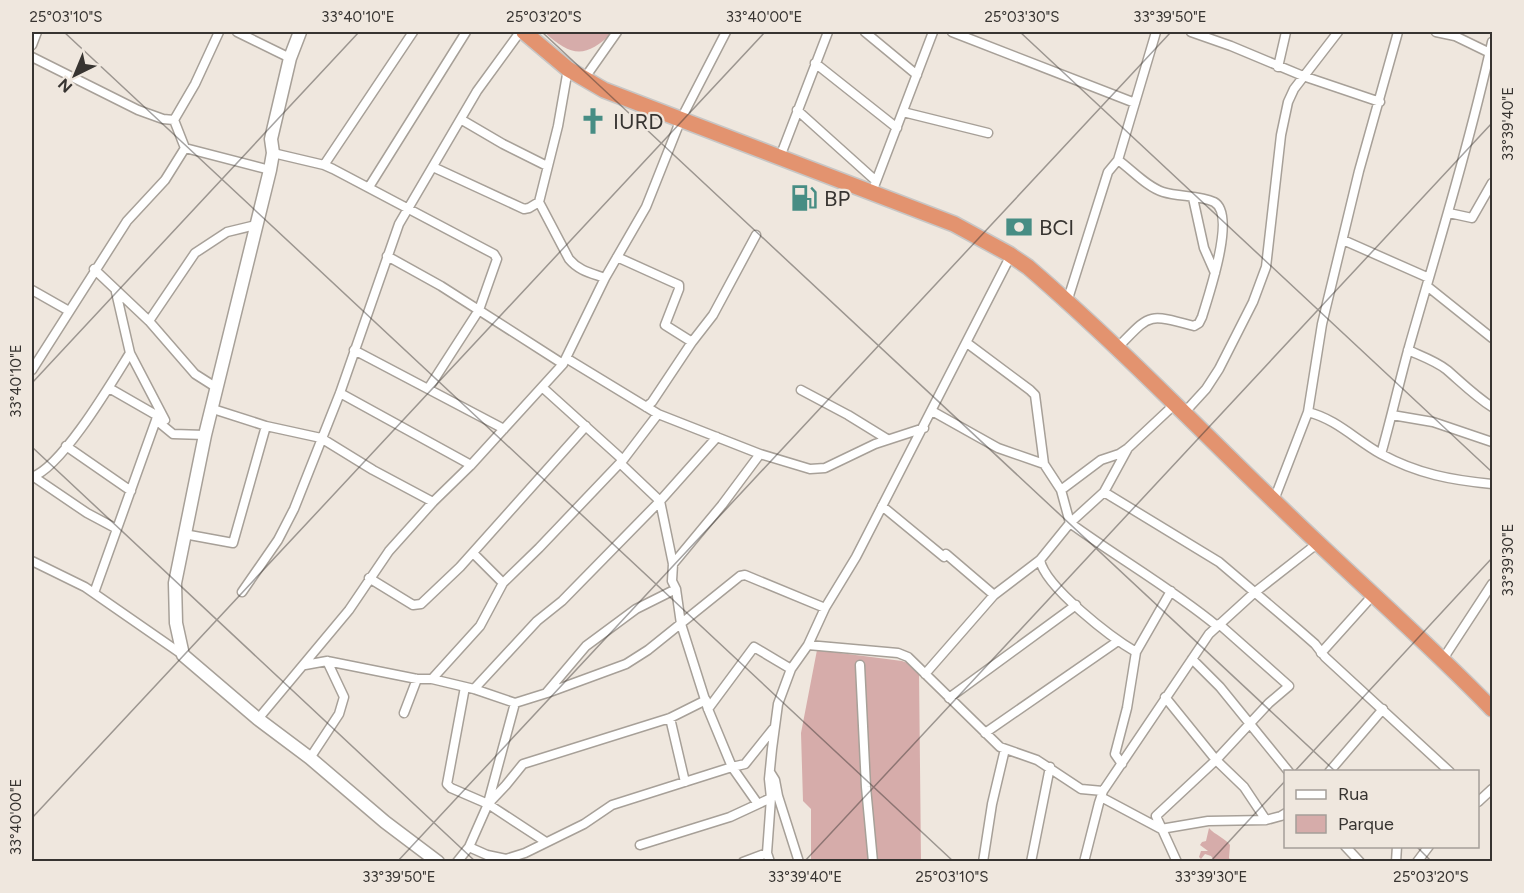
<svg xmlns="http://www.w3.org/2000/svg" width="1524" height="893" font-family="Figtree,sans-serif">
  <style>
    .green { fill: #d6acaa }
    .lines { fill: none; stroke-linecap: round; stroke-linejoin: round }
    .street-casing { stroke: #a7a098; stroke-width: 11 }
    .secondary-casing { stroke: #a7a098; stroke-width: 15 }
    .highway-casing { stroke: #c7c6c5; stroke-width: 18 }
    .street { stroke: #fff; stroke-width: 8 }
    .secondary { stroke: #fff; stroke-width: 12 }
    .highway { stroke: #e3936f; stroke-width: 15 }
    .ticks { fill: none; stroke: #373431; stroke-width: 1.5; stroke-opacity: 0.45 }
    .labels { text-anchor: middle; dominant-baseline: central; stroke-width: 4.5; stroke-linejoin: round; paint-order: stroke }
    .poi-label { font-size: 22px; fill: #373431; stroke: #efe7de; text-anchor: start }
    .neatline { fill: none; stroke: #373431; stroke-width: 2 }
    .ticks-label { font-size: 15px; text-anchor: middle; fill: #373431 }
  </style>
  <rect width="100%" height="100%" fill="#efe7de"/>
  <path class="green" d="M544,32H613C585,59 572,57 544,32Z
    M817,650L902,661L913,665L919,671L921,861H811V809L803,801L801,733Z
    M1209,828C1215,835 1225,838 1230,845L1229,858L1231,861L1213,859L1211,856L1205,854L1201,859L1199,857L1201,851H1208L1200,845L1202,842L1206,841Z"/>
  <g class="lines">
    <defs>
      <path id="street" d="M237,32L290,58
        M865,32L917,75
        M952,32L1135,103
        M1191,32L1231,46L1303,76L1380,102
        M1436,32L1455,36L1490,53
        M32,45L37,32
        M32,57L138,110L163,119L174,120L185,148L270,170
        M815,63L897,128
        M1278,67L1286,32
        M568,69L558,126L539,202L569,259C579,271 591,273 605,278
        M584,79L617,32
        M797,110L876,181
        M903,112L988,133
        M174,120L195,84L219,32
        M462,120L503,144L547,166
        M273,153L324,165L333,169L494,254L497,259L479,310L428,389
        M780,157L828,32
        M324,165L413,32
        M433,167L524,209L529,208L539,202
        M369,187L466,32
        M872,192L933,32
        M1193,198L1204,248L1215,273
        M1449,213L1472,218L1492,183
        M1343,240L1429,278
        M387,256L441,286L563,364
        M617,257L679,285V289L665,325L692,342
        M94,269L149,321L195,374L217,388
        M1427,286L1492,338
        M32,290L69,311
        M116,292L130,353L165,420H156L173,434L205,435
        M1067,302L1108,172L1118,160L1156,32
        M149,321L195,253L227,232L256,225
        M967,343L1030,390L1035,395L1044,464L1061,490L1070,523C1118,558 1171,588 1217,626
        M1116,349C1151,314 1145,313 1194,326L1199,323L1202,317C1208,297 1237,214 1214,202C1199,195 1179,197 1163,192C1147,187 1132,170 1118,160
        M354,350L504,429
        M1408,350C1421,356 1436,361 1447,370C1462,383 1475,396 1492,407
        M566,358L658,414L760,454L810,469L825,468L875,444L924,428
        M32,370L127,221L165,180L185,148
        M542,387L623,460L620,463L660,501L673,564L672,581L676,589L681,624L708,709L732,767L758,804
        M109,388L163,419
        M801,390L848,415L887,439
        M340,393L471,465
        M646,407L652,402L692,342L713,315L756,235
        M213,409L266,426L321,438L373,470L433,502
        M932,411L998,448L1044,464
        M1308,412C1336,419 1356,440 1381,454C1418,474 1451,480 1492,484
        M1184,413L1206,389L1219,369L1253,302L1266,267L1281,135L1288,102L1294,89L1338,32
        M1392,415L1433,422L1492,442
        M66,446L131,491
        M1381,454C1391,419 1399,383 1409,347C1438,246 1469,145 1492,42
        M623,460L658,414
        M32,477C62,467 112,382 130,353
        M34,477L87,513L117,529
        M1061,490L1101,460L1119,454L1128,448L1175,404
        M1104,492L1219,562L1299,630L1315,644L1325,657L1450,772
        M1274,500L1308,412L1322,324L1359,171L1398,32
        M882,506L944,557L946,554L994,595
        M184,534L233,543L266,426
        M473,553L503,583
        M1040,560C1045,587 1112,638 1136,652
        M32,561L85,587L183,655
        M673,564L722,505L760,454
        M369,578L413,605L421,604L460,567L586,426
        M242,592L278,540L294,509L340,393L399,224L477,91L520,32
        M94,593L156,420
        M808,645L898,653L908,657L1000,747L1037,760L1081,789L1103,791
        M1321,653L1374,594
        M1192,659L1220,687L1289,772
        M1443,659L1492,584
        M305,665L327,661L417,679H432L474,689L515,703L547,693L626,664L648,650L740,576L745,575L825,608
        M860,665L866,787L873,862
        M925,674L994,595L1040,560L1070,523L1104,492L1128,448
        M432,679L480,626L503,583L539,548L620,463
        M465,687L447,784L451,788L488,804L546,842
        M474,689L537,621L562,601L660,501L717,437
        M547,692L586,646L636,609L676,589
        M1165,697L1216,760L1244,787L1266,820
        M949,698L1076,605
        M708,709L754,647L791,669
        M404,713L417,679
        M670,718L685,782
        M258,719L349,610L389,551L433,502L471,465L563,364L605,278L646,207L681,119L726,32
        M985,733L1118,641
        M310,758L339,714L344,697L327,661
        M1122,764L1115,754L1127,708L1136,652L1171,591
        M770,772L775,780L778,796L799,862
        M1329,772L1383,709
        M1101,797L1161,829L1208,821L1266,820L1281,816L1286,813
        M1478,802L1492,789
        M488,803L515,703
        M640,845L730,817L771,798
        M1345,846L1360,862
        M469,847L488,804L506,785L523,764L670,718L706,700
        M457,862L469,847L487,855L506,859L525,853L584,824L612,805L732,767L745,764L773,729
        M743,862L767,853
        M770,862L767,853L771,798L769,779L772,749L778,704L791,669L808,645L825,608L856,557L1011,255
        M983,862L992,804L1005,749
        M1031,862L1050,767
        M1084,862L1099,803L1103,791L1209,634L1254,593L1318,543
        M1177,862L1156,816L1216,760L1269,703L1289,686L1219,624
        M1396,862L1397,846
        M1417,862L1429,846"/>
      <path id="secondary" d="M300,32L290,58L271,139L273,153L270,170L205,435L175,583L176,623L183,655L258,719L310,758L385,822L438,862"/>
      <path id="highway" d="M524,32L568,69L604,90L954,224L1009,254L1028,267C1129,354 1221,452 1318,543C1376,598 1436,651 1492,709"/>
    </defs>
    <use href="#street" class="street-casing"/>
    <use href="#secondary" class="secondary-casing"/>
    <use href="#highway" class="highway-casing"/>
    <use href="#street" class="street"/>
    <use href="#secondary" class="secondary"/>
    <use href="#highway" class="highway"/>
  </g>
  <path class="ticks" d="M64,32L954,862M542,32L1336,772M1020,32L1492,472M32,383L359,32M32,447L476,862M1294,772L1492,558M32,818L765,32M1416,846L1432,862M397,862L1171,32M804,862L1492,123M1210,862L1286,780"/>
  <defs>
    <symbol id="church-bare" viewBox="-9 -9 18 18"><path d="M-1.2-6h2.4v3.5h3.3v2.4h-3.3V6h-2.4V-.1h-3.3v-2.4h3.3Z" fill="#478d84" stroke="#efe7de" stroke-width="2.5" paint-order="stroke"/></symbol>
    <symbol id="fuel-bare" viewBox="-9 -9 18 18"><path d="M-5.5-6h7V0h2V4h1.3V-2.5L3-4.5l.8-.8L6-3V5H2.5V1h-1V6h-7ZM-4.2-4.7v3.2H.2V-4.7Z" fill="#478d84" stroke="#efe7de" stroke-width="2.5" paint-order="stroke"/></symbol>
    <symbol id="bank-bare" viewBox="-9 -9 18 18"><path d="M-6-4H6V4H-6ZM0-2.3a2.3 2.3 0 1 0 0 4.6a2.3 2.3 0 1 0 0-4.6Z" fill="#478d84" stroke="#efe7de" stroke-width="2.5" paint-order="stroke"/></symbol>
  </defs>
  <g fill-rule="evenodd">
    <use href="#church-bare" x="574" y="102" width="38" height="38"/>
    <use href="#fuel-bare" x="785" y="179" width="38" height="38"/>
    <use href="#bank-bare" x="1000" y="208" width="38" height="38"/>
  </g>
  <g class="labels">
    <g class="poi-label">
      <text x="613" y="121">IURD</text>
      <text x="824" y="198">BP</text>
      <text x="1039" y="227">BCI</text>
    </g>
  </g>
  <rect width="1524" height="893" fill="none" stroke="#efe7de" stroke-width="66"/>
  <rect x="1284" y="770" width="195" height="78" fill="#efe7de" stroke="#a59f99" stroke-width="1.5"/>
  <rect x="1296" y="790" width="30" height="9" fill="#ffffff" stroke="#a59f99" stroke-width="1.5"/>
  <text x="1338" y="800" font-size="18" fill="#373431">Rua</text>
  <rect x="1296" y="815" width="30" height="18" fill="#d6acaa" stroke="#a59f99" stroke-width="1.5"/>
  <text x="1338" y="830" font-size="18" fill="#373431">Parque</text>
  <g transform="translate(75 75) rotate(223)" stroke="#efe7de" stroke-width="4.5" paint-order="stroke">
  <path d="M0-4.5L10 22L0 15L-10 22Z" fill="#373431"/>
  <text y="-9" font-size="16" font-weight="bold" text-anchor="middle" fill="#373431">N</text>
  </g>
  <rect x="33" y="33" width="1458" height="827" class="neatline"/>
  <g class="ticks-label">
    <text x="66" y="22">25°03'10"S</text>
    <text x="358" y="22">33°40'10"E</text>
    <text x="544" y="22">25°03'20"S</text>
    <text x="764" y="22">33°40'00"E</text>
    <text x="1022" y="22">25°03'30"S</text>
    <text x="1170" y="22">33°39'50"E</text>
    <text transform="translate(1508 124) rotate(-90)" y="5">33°39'40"E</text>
    <text transform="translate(16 381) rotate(-90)" y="5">33°40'10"E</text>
    <text transform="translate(1508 560) rotate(-90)" y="5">33°39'30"E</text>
    <text transform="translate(16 817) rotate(-90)" y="5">33°40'00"E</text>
    <text x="399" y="882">33°39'50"E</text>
    <text x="805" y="882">33°39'40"E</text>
    <text x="952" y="882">25°03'10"S</text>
    <text x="1211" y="882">33°39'30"E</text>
    <text x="1431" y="882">25°03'20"S</text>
  </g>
</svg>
